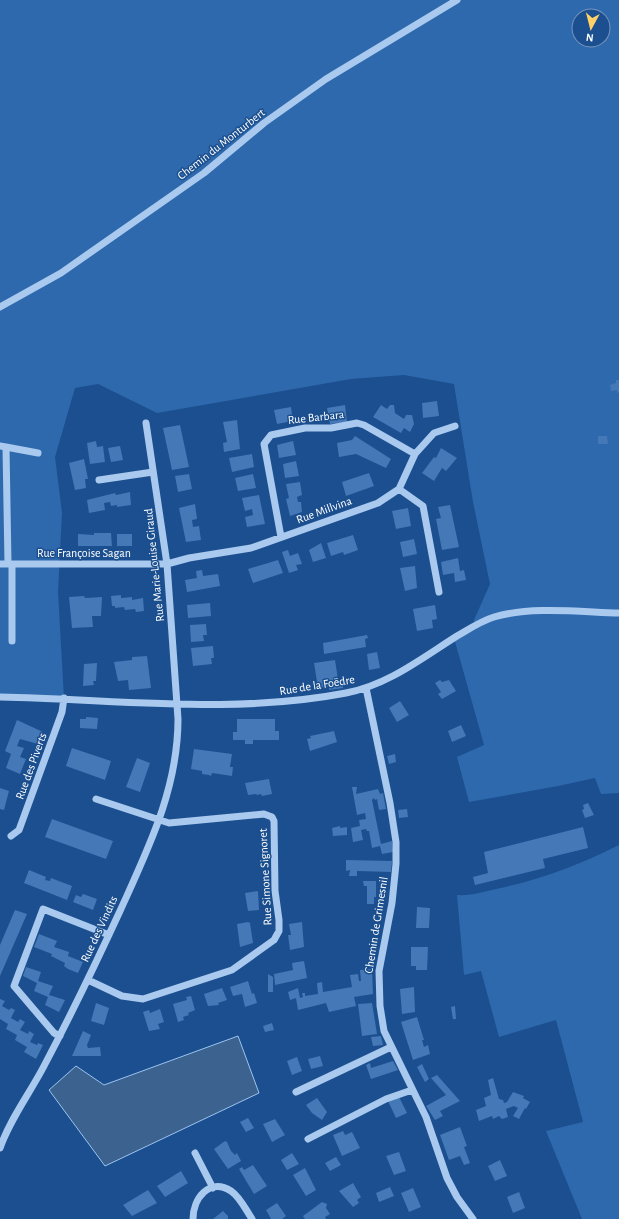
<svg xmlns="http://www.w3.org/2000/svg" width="619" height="1219" font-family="'Alegreya Sans',sans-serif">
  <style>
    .green { fill: #2e69ad; fill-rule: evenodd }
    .water { fill: #3c6290; stroke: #9cc4f0 }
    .building { fill: #4478b7 }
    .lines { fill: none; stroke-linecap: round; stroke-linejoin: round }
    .minor { stroke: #a9c9ee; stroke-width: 7 }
    .labels { text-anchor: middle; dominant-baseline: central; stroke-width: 3; stroke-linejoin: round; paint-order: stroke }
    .street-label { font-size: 12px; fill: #fff; stroke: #1b4f8f }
  </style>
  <rect width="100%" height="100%" fill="#1b4f8f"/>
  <path class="green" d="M0,0H619V793L601,794L595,778L558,786L469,802L457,757L484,745L454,638L474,626V620L490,584L473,502L454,384L404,375L351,379L157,413L98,384L75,388L55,457L62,513L58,592L64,698L0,697ZM579,16H603V40H579Z
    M619,845V1219H582L546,1131L583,1122L556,1020L499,1037L481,971L464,975L457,895C471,896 483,892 496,889C539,880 580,865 619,845Z"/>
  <path class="water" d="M238,1036L259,1093L105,1166L49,1090L76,1066L104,1085Z"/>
  <path class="building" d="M616,380H619V392L617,393V390L611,391L610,385L616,383Z
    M437,401L439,416L423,418L422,403Z
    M345,405L347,422L330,424L327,408Z
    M381,405L387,409L390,405H394L395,413L404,419L406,415H412L414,424L410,432L404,428L401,433L373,417Z
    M291,407L293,421L277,424L274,410Z
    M237,420L240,449L224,452L223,443L227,442L223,422Z
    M180,425L189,467L172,470L163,428Z
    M355,436L391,459L386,468L356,454L339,457L337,443L352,440Z
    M598,436H607L608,444H598Z
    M96,441L97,447L103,446L105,462L90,464L87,443Z
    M293,441L296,455L279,458L277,445Z
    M120,446L123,460L111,462L108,448Z
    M441,448L457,458L446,471L442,468L434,481L422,473L434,457L436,458Z
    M252,454L254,467L232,472L229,458Z
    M84,459L88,479H85L86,488L75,490L69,463Z
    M296,461L299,476L285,478L283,464Z
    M369,473L374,486L346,496L342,482Z
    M189,474L192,489L178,492L175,476Z
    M253,474L256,488L238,491L235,478Z
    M300,482L302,495L297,497L298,502H301L302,512L290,516L286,499L289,498L286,484Z
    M130,492L131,505L117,507V505L111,506L110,502L104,503L105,510L89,513L87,500L115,493L116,495Z
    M259,495L265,524L247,527L245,517L253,515L252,509L245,511L242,498Z
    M195,504L197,519L192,520L193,527L199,526L201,540L186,542L179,508Z
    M450,505L459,547L442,550L436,519L441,518L438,507Z
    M408,508L411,526L396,529L392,511Z
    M94,533H111L112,546H78V534L94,535Z
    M117,534H132V546H117Z
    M353,535L358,550L344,555L343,552L331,556L327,543Z
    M414,539L417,554L403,557L400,542Z
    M321,543L326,558L313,562L309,550Z
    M288,550L290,556L298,553L302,564L296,565L298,570L289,573L282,552Z
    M458,558L460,571L464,570L466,580L455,582L454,573L443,575L441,562Z
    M278,560L283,573L253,583L248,569Z
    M415,566L417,588L405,591L400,568Z
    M202,570L203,576L218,574L220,586L187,592L185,580L197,578L196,571Z
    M121,595V598L132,597V600L143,598L144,611L136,612L135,609L125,610L124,607L115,608V606H112L111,596Z
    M84,596L85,598L102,597L101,616H92L93,627L72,628L69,597Z
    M210,603L211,616L188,618L187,605Z
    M435,605L437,619L432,620L433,628L417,631L413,609Z
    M206,624L207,635H203L204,641L191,642L190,625Z
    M367,635L368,638L365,639L366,647L324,654L323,643Z
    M213,646L214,658H211L212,664L193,666L191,648Z
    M377,652L380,668L369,670L367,654Z
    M147,656L151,688L129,690L128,680L118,681L114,662L132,660V657Z
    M335,660L339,686L343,685V688L329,690V687L318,688L314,663Z
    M97,663L96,681H93L94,685L83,686L84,664Z
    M440,680L442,682L449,680L456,691L442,699L438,694L441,692L435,683Z
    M400,701L409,715L397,722L389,708Z
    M86,717L98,718L97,729L80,728V719H86Z
    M237,719H275V731H279V740H253V744H245V740H233V732H237Z
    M17,720L43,732L38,744L20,739L17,746L24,748L20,757L26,759L20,774L6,768L11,754L5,751Z
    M461,725L466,736L452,742L448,731Z
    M334,731L337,742L310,751L307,739L311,738L310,736Z
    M72,748L111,761L105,780L66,766Z
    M194,749L232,754L230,767H233L232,776L212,773L211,776L209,775L202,774V771L191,769Z
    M395,754L396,762L389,764L387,756Z
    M137,758L150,763L140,792L126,787Z
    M269,779L272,794L262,796L261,794L257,795L256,794L248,795L245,783Z
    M352,787H357L356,794L378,789L380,794L383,793L386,809L379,810L377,799L375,800L374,798L372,800L381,844L392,841L393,852L382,854L380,846L372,848L369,831H367L366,829L361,830L363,840L353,842L351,828L360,826L359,820L366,819L365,813L357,815Z
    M0,788L9,791L4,810L0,809Z
    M588,803L594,815L585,818L582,810L584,809L583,805Z
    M407,809L408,817L399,818L398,810Z
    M52,819L113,841L106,859L45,837Z
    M340,826V828L347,827V835L333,836L332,828Z
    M583,827L588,848L543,859L545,868L475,885L473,877L488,873L484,852Z
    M346,860L392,861L391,872L357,871V876H349L350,870L346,871Z
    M29,870L46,877L45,880L50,881L51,878L72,886L67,900L24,883Z
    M363,881H376V897H374V904H367V886H364Z
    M258,891L259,910L248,911L245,893Z
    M83,894L97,899L93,910L73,902L76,895L81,897Z
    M417,907L430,908L429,928H416Z
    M15,910L27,914L0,976V945Z
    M248,922L250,923L253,943L240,947L237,924Z
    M302,922L304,947L290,950L288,935H291L289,924Z
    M39,934L57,941L54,947L69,952L68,956L83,962L78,973L68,969L64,966L65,963L51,956L52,954L34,947Z
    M411,947H428L427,970H416V966H411Z
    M304,961L307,978L275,985L274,974L293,970L292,963Z
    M26,967L41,972L38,981L53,986L49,995L65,1000L59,1012L45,1005L48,997L34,991L37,983L23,976Z
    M372,969L373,994L354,997L356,1006L329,1012L326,1003L298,1010L296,998L290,1000L288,992L298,988L300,998L303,997L302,993H305V996L318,994L317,983L322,982L323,992L352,987L350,975L358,974L359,981H361L360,970Z
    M268,974L273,977V992H268Z
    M248,981L252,994L254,993L257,1003L245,1007L242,994L233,996L230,987Z
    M414,987L415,1012L402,1014L400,989Z
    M222,988L227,1000L218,1003L219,1005L208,1006L204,994Z
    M191,996L195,1010L188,1013L189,1015L183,1017L184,1020L178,1022L173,1004L187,1000L186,997Z
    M0,999L5,1001L2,1006L9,1010L11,1008L15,1010L11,1018L18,1022L20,1019L25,1022L20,1030L28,1034L29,1031L34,1034L30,1042L37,1045L38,1043L43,1045L36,1059L24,1052L27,1047L15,1040L17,1035L6,1029L8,1024L0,1019Z
    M96,1003L109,1008L104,1025L91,1021Z
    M372,1003L377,1034L362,1036L358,1004Z
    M455,1006L456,1019H453L451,1007Z
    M160,1009L164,1022L158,1024L160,1029L149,1031L143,1012L149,1010L150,1013Z
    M417,1017L424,1040H422L424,1047L428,1045L430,1054L413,1060L401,1022Z
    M272,1023L274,1030L265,1032L263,1026Z
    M83,1031L91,1035L87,1045L88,1048L100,1047L101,1056H72Z
    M381,1036L383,1045L373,1046L371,1037Z
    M320,1056L323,1066L311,1069L308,1059Z
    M297,1057L302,1071L292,1075L287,1061Z
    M393,1061L398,1070L371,1079L366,1065L370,1063L371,1068Z
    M422,1064L429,1079L425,1082L417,1067Z
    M437,1075L460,1101L440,1111L443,1116L435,1120L426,1106L446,1095L431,1078Z
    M493,1078L499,1099L503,1100L504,1103L507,1102L513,1092L524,1096L523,1098L530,1102L526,1109L525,1108L519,1119L513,1116L518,1108L514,1106L506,1109L508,1117L502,1119L499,1116L493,1119L492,1116L479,1121L476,1110L486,1106L484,1098L491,1095L488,1080Z
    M399,1097L407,1113L396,1118L388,1101Z
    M317,1098L327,1112L322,1120L312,1113L306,1105Z
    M248,1118L254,1128L246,1132L240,1122Z
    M275,1119L285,1135L272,1142L263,1124Z
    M460,1127L467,1146L464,1147L470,1163L464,1165L460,1156L449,1160L440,1135Z
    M343,1131L345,1135L352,1132L360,1148L342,1156L333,1135Z
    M225,1141L227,1142L231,1151L235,1155L237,1153L241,1161L228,1169L214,1149Z
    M399,1152L406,1171L394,1175L386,1156Z
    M292,1153L299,1164L287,1170L281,1160Z
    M336,1157L341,1165L330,1171L325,1163Z
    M500,1160L507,1176L495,1181L488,1166Z
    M253,1165L267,1186L254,1194L239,1169L242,1167L244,1170Z
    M305,1168L316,1190L306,1196L293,1175Z
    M181,1171L188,1183L165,1197L157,1186Z
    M353,1183L361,1197L357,1200L359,1203L353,1207L339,1191Z
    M390,1187L394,1196L379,1202L376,1193Z
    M413,1188L421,1207L409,1212L401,1193Z
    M148,1190L157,1203L132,1216L123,1205Z
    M519,1192L525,1208L513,1213L507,1197Z
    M322,1202L327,1204L326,1208L330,1214L325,1217L326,1219H305L303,1216Z
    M277,1203L286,1216L282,1219H271L266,1210Z
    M223,1211L228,1216V1219H213Z"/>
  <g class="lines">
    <path class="minor" d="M0,307L61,273L204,173L264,123L326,79L457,0
      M0,446L6,447L8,564
      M6,447L38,453
      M99,480L153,472
      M399,489L423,506L439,592
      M281,537L264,444L271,435L305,428H331L357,423L364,425L415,454
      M0,564H167L189,558L251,548L378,503L399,489L415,454L434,433L455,426
      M12,564V641
      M366,688L390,803L396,842V864L392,903L379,971L380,1006L384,1031L426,1117L447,1178L457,1197L473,1219
      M0,697C116,699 232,715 346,693C388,685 422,658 457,636C469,629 481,621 494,617C531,606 581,612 619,613
      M11,836L19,830L62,712L64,698
      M88,980L122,996L143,999L232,970L274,940L279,931V920L275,891L274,821L272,817L264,814L169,823L96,799
      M60,1036L54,1033L14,986L43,909L109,935
      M296,1092L391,1047
      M308,1139L386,1099L412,1090
      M0,1148C10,1119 30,1093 44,1066C71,1015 96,963 120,911C148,849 178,789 178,719L167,564L146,423
      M195,1153L213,1188
      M193,1219C193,1199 209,1177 231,1191C240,1197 246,1210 252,1219"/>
  </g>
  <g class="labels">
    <g class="street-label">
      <text transform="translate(221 144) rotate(-38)">Chemin du Monturbert</text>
      <text transform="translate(316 417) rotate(-6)">Rue Barbara</text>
      <text transform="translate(324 510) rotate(-20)">Rue Millvina</text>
      <text x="84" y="553">Rue Françoise Sagan</text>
      <text transform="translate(154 565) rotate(-96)">Rue Marie-Louise Giraud</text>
      <text transform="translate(317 685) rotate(-9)">Rue de la Foëdre</text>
      <text transform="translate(31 766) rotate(-70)">Rue des Piverts</text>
      <text transform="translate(265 877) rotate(-93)">Rue Simone Signoret</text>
      <text transform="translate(376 925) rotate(-81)">Chemin de Grimesnil</text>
      <text transform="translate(99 929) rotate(-65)">Rue des Vindits</text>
    </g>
  </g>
  <g transform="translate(591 28) rotate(187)"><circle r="19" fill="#1b4f8f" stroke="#7695bc"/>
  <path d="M0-3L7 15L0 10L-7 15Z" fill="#ffd166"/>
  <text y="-6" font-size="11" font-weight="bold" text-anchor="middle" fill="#ffffff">N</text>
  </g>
</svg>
